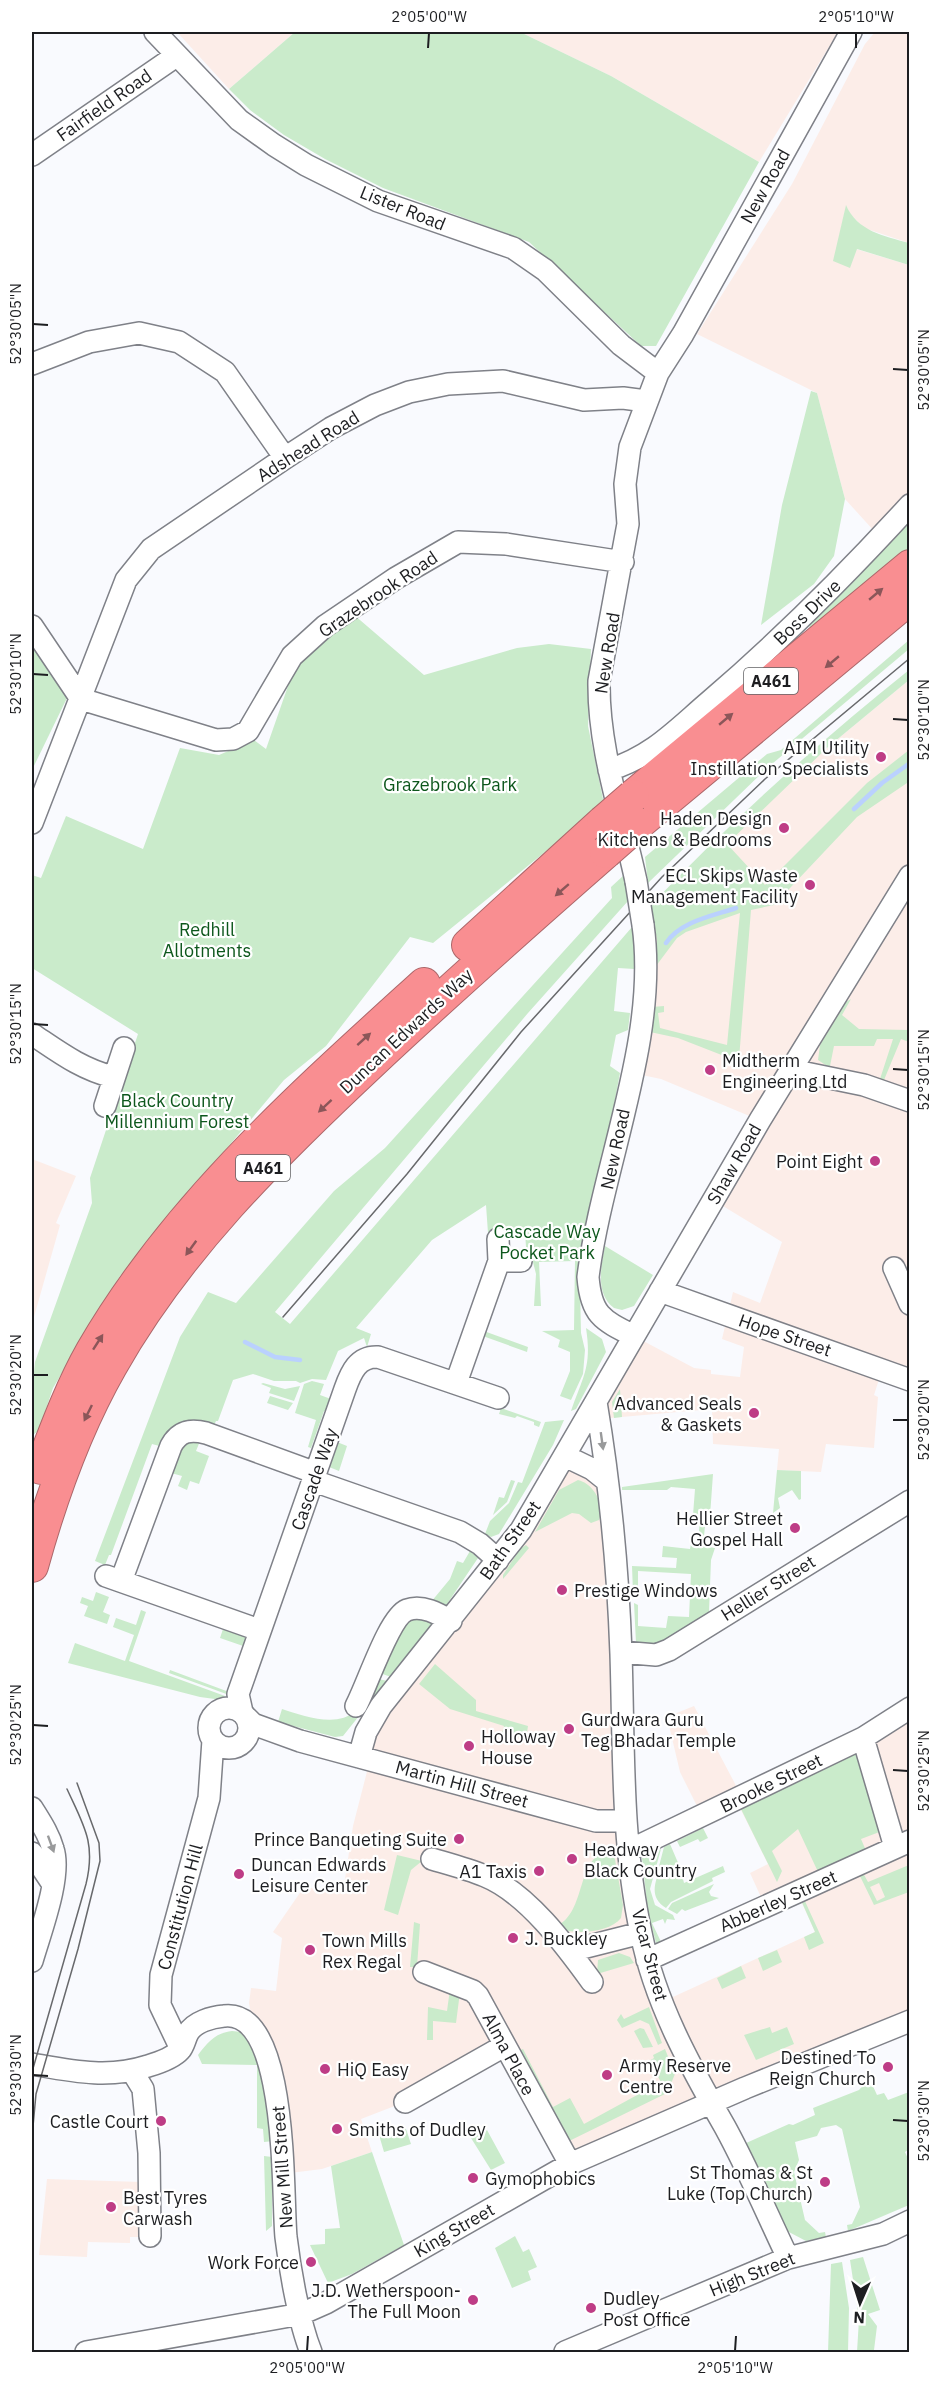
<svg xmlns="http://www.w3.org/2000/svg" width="941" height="2384" font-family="'IBM Plex Sans',sans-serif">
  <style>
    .industrial { fill: #fcede8 }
    .green { fill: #caebcb; fill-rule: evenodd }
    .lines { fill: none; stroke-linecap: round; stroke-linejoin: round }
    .stream { stroke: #bad1fe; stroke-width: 4.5 }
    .minor-casing { stroke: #7f8188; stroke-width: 24 }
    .highway-casing { stroke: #ac676a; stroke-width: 34 }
    .minor { stroke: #fff; stroke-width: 21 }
    .highway { stroke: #f98e91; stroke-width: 32 }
    .tram { stroke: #68696c; stroke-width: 1.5 }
    .minor-bridge-casing { stroke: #7f8188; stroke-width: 24; stroke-linecap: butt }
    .highway-bridge-casing { stroke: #ac676a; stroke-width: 34; stroke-linecap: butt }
    .minor-bridge { stroke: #fff; stroke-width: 21 }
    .highway-bridge { stroke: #f98e91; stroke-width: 32 }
    .oneway { fill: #8b5659 }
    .oneway2 { fill: #999a9b }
    .ticks { fill: none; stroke: #1d1e21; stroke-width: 2 }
    .poi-dot { fill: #be3d86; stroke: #fff; stroke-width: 2 }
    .labels { text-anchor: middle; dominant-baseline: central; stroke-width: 4.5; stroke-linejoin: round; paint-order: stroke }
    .shield { fill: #fff; stroke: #616264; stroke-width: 1.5 }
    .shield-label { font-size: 16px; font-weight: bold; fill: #1d1e21 }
    .street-label { font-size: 18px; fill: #1d1e21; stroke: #fff }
    .poi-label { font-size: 18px; fill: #1d1e21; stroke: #fff; text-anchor: start }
    .park-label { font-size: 18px; fill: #0d571c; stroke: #fff }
    .neatline { fill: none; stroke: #1d1e21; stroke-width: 2 }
    .ticks-label { font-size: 15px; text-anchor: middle; fill: #1d1e21 }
  </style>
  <rect width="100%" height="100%" fill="#f9fafe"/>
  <path class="industrial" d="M177,32H295L229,89Z
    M520,32H838L759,162L611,76Z
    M875,32H909V243L864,228L851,215L846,206L834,261L850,267L856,249L909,265V519L885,543L845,499L817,393L697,334L792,184L865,44Z
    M909,680V1380L882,1370L874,1395L878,1397L874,1448L826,1444L821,1472L777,1470L779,1449L713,1444L712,1409L599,1419L634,1336L694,1368L711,1370V1374L740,1377L744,1347L722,1339L733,1292L760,1303L782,1242L713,1200L759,1120L661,1079L632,1073L641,912L651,909L828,747Z
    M32,1159L76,1176L56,1223L60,1225L32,1324Z
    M565,1456L607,1481L625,1821L662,2002L815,1932L797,1892L765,1906L750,1873L768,1864L736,1800L702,1816L680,1772L667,1717L694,1706L742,1797L909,1708V2021L570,2164L504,2046L405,2102L361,2119L372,2152L322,2169L282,2174L249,2003L251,1988L276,1991L282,1938L273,1932L306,1884L316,1891L343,1892L353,1826L370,1760L366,1732Z
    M47,2179L141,2182V2237H130V2243L88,2242L87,2257L39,2255Z"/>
  <path class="green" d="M295,32H520L611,76L759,162L656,346H641L529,242L383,188L325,159L284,135L250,110L229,89Z
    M846,205C857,231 884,236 909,243V265L857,249L850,268L833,261Z
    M811,391L817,393L845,499L834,556L814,584L761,625L782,505Z
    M909,520V553L815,632L804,621Z
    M353,614L424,675L517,648L549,644L591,649L588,726L604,804L433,943L410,937L326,1046L284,1080L120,1276L53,1388L39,1430L32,1436V1394L35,1362L92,1203L90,1178L138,1034L32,968V875L41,878L66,816L143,849L180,748L219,755L254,740L266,749L295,666Z
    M909,640V649L766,769L648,883L645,857L767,754L781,750Z
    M32,641L68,696L32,770Z
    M909,670V680L828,747L727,844L765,885L867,783L909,750V780L907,783L857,817L774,905L751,910L739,1059L755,1068L678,1038L650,1032L652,1007L664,1006V1012L658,1013L660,1028L727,1045L740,913L686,932L677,938L656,966L657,940L651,905C732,820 818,743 909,670Z
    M624,875L628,901L528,1013L275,1312L290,1324L632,927L636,953L634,969L618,968L614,1011L630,1013L628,1030L616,1035L610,1066L620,1073L580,1286L581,1333L585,1350L583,1374L571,1400L560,1396L570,1371V1352L558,1347L560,1340L542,1331L574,1330L575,1261L539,1262L541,1306H534L536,1274L533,1262H527L525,1232L488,1233L486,1205L432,1240L356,1328L371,1334L367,1347L364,1338L338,1351L326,1380L312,1379L300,1383L296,1381H274L253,1374L233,1380L218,1421H216L213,1427L163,1447L152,1444L111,1555H109L105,1565L95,1561L180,1337L208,1292L236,1303L334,1191L385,1148L612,898L611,887Z
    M851,999L842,1015L859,1029L909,1030V1042L901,1039L884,1080L880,1079L893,1039H877L874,1046H834L830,1066L840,1070H833L818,1060L820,1045L846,1002Z
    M605,1246L653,1275L634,1306L622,1310L614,1308C595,1294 601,1267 605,1246Z
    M586,1328L602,1339L606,1352L576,1409L571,1411C583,1376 592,1367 586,1328Z
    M481,1330L528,1347L527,1352L480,1335Z
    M312,1381L324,1384L320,1395L331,1399L327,1411H324L311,1448L308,1447L316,1420L295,1413L304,1384Z
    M263,1383L285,1389L300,1386L294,1401L269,1393L271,1388L261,1384Z
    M620,1389L622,1417L614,1418L612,1402Z
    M270,1396L293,1403L288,1410L267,1403Z
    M501,1408L541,1422L539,1427L534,1425V1422L517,1416L515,1418L499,1414Z
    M564,1420L553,1445L499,1534L491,1537L485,1534L490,1521L509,1503L518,1482L522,1483L545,1422Z
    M186,1441H200L196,1451L209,1456L199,1484L190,1481L187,1490L178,1486L182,1476L171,1473L179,1448Z
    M337,1442L347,1446L339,1471L329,1467Z
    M777,1470L801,1471V1499L799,1500L792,1490L778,1498L780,1508L773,1513Z
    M713,1474L710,1516H706L703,1546L715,1548L711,1560L709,1612L658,1644L636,1643L634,1603L638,1605V1626L666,1628L668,1616L689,1617L691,1574L638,1571V1591L633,1593L632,1566L676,1568L677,1558L662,1557L663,1546L690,1549L691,1544L698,1545L700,1516L693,1515L695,1489L671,1487L667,1490H622V1487Z
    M511,1480L515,1481L507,1502L493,1515L499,1497L504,1498Z
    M578,1480C594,1484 605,1504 599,1520L591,1523L579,1514L572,1513L535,1532L559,1490Z
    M526,1545L529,1548L503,1579V1575L520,1549Z
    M470,1551L478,1558L445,1607L431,1602L450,1579L457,1561L463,1563Z
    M96,1592L109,1597L103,1612L110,1615L107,1624L84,1616L88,1606L80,1603L82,1597L93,1601Z
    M141,1610L146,1612L129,1661L225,1696L222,1700L200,1697L68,1663L75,1643L125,1661L134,1635L113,1627L116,1618L136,1625Z
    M402,1618L437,1620L391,1677L377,1672Z
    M224,1626L242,1633L247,1640L246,1647L220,1638Z
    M435,1664L476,1700V1711L528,1726L526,1739L502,1733L504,1726L450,1709L419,1684Z
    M170,1670L229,1692V1695L169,1673Z
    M375,1678L387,1681L343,1736L335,1737L278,1722L282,1709C303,1716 338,1728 355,1711C364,1703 369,1688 375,1678Z
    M859,1749L882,1831L861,1839L867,1853L819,1874L798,1829L772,1851L782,1871L777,1882L741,1809Z
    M703,1828L708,1838L700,1842L698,1839L680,1847L677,1841Z
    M670,1844L679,1865L657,1874L664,1847Z
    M613,1848L623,1905L621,1918C608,1934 572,1935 555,1927C589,1912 573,1856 613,1848Z
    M661,1849L650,1889L655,1905L673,1915L675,1920L667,1919L665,1924L663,1919L652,1923L663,1946L656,1943L648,1912L642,1858Z
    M397,1855L422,1861L411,1870L398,1915L384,1910Z
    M909,1865V1892L874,1905L858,1872L862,1871L868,1882ZM879,1883L885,1897L877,1901L870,1887Z
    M723,1866L725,1872L712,1878L713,1881L671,1902L666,1908C653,1900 653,1890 657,1877L680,1867L684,1883Z
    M714,1884L709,1892L711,1896L719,1898L685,1911L682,1909L677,1914L668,1909L672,1903Z
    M800,1898L804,1899L824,1943L809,1950L804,1937L815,1932Z
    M414,1922L420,1924L417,1967H410Z
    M777,1950L782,1962L763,1971L758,1958Z
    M619,1953L630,1957L634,1963L597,1974L598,1960Z
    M741,1966L746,1978L722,1989L717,1978Z
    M450,1989L460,1992L456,2023L433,2021V2040H427L428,2007L447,2011Z
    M649,2007L662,2043L658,2045L649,2024L640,2020L622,2028L617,2020L621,2014L624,2019Z
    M770,2027L772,2033L787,2027L794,2044L756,2060L744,2035Z
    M640,2028L644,2029L653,2047L643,2048L634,2031Z
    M232,2031L242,2032L258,2049L274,2141L264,2142L263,2129L257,2128V2065L202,2064L198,2055C208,2042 215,2033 232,2031Z
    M523,2049L553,2107L570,2098L584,2124L661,2082L649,2061L654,2058L653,2055L665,2049L675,2074L667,2093L563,2144L518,2051Z
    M866,2071L877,2095L884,2093L888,2100L909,2092V2149L905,2152L909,2161V2205L848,2231L847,2225L852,2224L860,2207L842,2129L836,2125L821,2128L817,2136L795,2142L799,2160L794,2172L805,2220L819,2233L825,2232L826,2237L806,2241L787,2231L744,2144L789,2124L793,2125L815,2115L813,2108L859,2090L867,2081Z
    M405,2126L411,2144L384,2152L379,2135Z
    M487,2130L505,2163L491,2170L471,2138Z
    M372,2152L404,2245L352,2274L328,2283L310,2245L325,2244V2229L340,2228L331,2166Z
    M264,2156L272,2157V2226L266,2231Z
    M515,2236L523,2252L529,2249L537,2267L528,2271L531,2280L512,2288L495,2248Z
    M863,2257L880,2310L868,2314L877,2326L874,2350L876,2352H857L859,2319L850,2260Z
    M842,2262L849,2308L848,2352H828L831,2264Z"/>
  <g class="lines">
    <path class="stream" d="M854,809L882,783L910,763
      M666,943C681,921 713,916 736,908
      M245,1342L275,1357L300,1360"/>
    <defs>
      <path id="minor" d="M155,32L239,120L274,145L306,165L378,201L513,248L545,270L621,345L658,373
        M32,155L176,56
        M32,364L89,342L139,333L179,342L225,372L285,458
        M32,626L81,699
        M81,699L216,740L233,739L248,731L292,656L325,626L396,578L458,542L506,544L623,562
        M609,770C653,756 676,730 710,701C781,640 847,574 910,505
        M32,823L126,580L151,549L285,458L331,428L375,405L409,392L448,384L503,381L584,400L623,398L646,401
        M636,881C622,815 598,750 599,681L628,524L625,484L630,447L658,373L683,334L851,32
        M32,1034C59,1052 81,1069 113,1077
        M791,1070L864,1085L910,1101
        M105,1106L124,1048
        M498,1239L499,1261H521
        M894,1268L910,1304
        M660,1291L910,1380
        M634,1336C602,1320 591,1315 588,1277C602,1165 659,1039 643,925
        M456,1383L499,1261
        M596,1402C610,1485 618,1569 621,1654C624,1747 621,1841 641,1933C655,2003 690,2066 725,2127C748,2169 767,2214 788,2258
        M565,1456L592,1469L607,1481
        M314,1481L460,1532L480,1544L498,1560
        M106,1576L259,1630
        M121,1581L171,1446C179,1431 190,1429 206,1433L316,1473
        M621,1652L656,1655L669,1650L910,1501
        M356,1706C367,1686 389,1617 407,1610C422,1604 439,1614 451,1621
        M209 1728a20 20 0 1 1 40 0a20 20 0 1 1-40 0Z
        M242,1712L238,1694L345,1389C351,1372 358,1356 378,1357L498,1398
        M247,1718L253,1724L300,1741L596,1821H625
        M863,1738L895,1847
        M359,1757L366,1732L381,1706L521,1530L760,1120L910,876
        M32,1808C40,1821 49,1834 53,1849C62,1876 40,1933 32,1961
        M628,1851L863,1738L910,1708
        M32,1853L52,1883
        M432,1859C449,1864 468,1869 485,1876C527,1893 566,1946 592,1982
        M570,1951L641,1933
        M647,1960L910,1841
        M424,1972L473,1991L478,1996L570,2164
        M181,2049L160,2005L161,1975L209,1798L213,1740
        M32,2064C72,2071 108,2079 148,2066C158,2063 173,2058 180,2050C184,2046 185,2038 188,2033C194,2022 212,2017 224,2016C289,2008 282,2196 286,2237C290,2270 299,2322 311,2352
        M132,2071L143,2089L149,2153L150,2236
        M405,2102L504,2046
        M86,2352L301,2314L326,2303L570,2164L745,2088L910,2021
        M565,2352L788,2258L883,2234L910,2221"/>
      <path id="highway" d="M633,796L910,566
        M638,824L910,598
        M468,945L603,822
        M41,1468C56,1429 71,1388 92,1351C175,1207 302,1095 424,984
        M32,1566C51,1497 75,1429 111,1366C177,1249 272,1156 369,1065C447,992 526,922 606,852"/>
    </defs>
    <use href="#minor" class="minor-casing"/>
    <use href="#highway" class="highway-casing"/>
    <use href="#minor" class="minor"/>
    <use href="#highway" class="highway"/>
    <path class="tram" d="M283,1317L407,1174L521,1032L662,877L765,779L910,658
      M32,2072L86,1884C96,1843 84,1826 67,1789
      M32,2137L36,2094L78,1949L100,1861L99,1843L77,1783"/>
    <defs>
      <path id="minor-bridge" d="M636,881L643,925"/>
      <path id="highway-bridge" d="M603,822L633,796
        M606,852L638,824"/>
    </defs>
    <use href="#minor-bridge" class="minor-bridge-casing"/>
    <use href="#highway-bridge" class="highway-bridge-casing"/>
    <use href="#minor-bridge" class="minor-bridge"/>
    <use href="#highway-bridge" class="highway-bridge"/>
  </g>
  <defs><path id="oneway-solid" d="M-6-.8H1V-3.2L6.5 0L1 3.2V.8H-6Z" transform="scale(1.5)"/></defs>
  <g class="oneway">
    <use href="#oneway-solid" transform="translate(876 594) rotate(-40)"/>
    <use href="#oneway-solid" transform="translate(832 662) rotate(140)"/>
    <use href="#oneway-solid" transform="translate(726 719) rotate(-40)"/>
    <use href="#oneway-solid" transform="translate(562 890) rotate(139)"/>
    <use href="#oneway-solid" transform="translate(364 1039) rotate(-42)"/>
    <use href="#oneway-solid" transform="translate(325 1106) rotate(137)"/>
    <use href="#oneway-solid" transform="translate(191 1248) rotate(126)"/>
    <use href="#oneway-solid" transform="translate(98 1342) rotate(-57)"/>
    <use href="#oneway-solid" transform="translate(88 1413) rotate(116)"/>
  </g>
  <g class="oneway2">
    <use href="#oneway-solid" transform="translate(602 1441) rotate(82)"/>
    <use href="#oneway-solid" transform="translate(51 1844) rotate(70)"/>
  </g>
  <path class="ticks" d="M428,48L429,33M856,48V33M33,324L48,325M893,369L908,370M33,674L48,675M893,719L908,720M33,1024L48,1025M893,1069L908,1070M33,1375H48M893,1420H908M33,1725L48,1726M893,1770L908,1771M33,2075L48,2076M893,2120L908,2121M307,2351L308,2336M735,2351L736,2336"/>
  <g class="poi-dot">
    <circle cx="881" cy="757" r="6"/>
    <circle cx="784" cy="828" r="6"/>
    <circle cx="810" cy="885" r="6"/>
    <circle cx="710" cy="1070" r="6"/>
    <circle cx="875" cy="1161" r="6"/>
    <circle cx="754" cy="1413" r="6"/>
    <circle cx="795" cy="1528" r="6"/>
    <circle cx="562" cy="1590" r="6"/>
    <circle cx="569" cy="1729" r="6"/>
    <circle cx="469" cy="1746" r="6"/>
    <circle cx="459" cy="1839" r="6"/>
    <circle cx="572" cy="1859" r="6"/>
    <circle cx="539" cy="1871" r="6"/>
    <circle cx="239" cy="1874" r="6"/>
    <circle cx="513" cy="1938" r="6"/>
    <circle cx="310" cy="1950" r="6"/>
    <circle cx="888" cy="2067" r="6"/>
    <circle cx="325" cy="2069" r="6"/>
    <circle cx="607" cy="2075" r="6"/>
    <circle cx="161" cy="2121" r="6"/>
    <circle cx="337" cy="2129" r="6"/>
    <circle cx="473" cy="2178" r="6"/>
    <circle cx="825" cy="2182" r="6"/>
    <circle cx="111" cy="2207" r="6"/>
    <circle cx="311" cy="2262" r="6"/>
    <circle cx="473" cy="2300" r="6"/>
    <circle cx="591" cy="2308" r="6"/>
  </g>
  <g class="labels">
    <g class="shield">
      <rect x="744" y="668" width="54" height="26" rx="4.5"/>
      <rect x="236" y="1155" width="54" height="26" rx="4.5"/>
    </g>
    <g class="shield-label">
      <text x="771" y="681">A461</text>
      <text x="263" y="1168">A461</text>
    </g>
    <g class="street-label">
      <text transform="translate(104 105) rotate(-35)">Fairfield Road</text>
      <text transform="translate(765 186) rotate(-61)">New Road</text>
      <text transform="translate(403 208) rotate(22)">Lister Road</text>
      <text transform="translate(308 446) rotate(-32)">Adshead Road</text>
      <text transform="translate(378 594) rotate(-34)">Grazebrook Road</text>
      <text transform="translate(807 612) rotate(-44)">Boss Drive</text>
      <text transform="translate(607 653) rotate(-81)">New Road</text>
      <text transform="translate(406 1031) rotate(-43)">Duncan Edwards Way</text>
      <text transform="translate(615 1149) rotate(-78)">New Road</text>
      <text transform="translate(734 1164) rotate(-60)">Shaw Road</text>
      <text transform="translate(785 1335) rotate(19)">Hope Street</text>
      <text transform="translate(314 1479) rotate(-71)">Cascade Way</text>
      <text transform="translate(510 1540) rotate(-55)">Bath Street</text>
      <text transform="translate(768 1588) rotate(-32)">Hellier Street</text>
      <text transform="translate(771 1783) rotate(-26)">Brooke Street</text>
      <text transform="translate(462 1784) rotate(15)">Martin Hill Street</text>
      <text transform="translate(778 1901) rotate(-24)">Abberley Street</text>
      <text transform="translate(180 1907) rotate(-75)">Constitution Hill</text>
      <text transform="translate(650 1955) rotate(75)">Vicar Street</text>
      <text transform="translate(509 2054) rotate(62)">Alma Place</text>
      <text transform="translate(282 2167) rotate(-94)">New Mill Street</text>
      <text transform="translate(454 2230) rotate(-30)">King Street</text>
      <text transform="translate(752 2274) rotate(-22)">High Street</text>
    </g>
    <g class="poi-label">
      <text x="869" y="747" text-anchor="end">AIM Utility<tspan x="869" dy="21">Instillation Specialists</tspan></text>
      <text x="772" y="818" text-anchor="end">Haden Design<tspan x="772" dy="21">Kitchens &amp; Bedrooms</tspan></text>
      <text x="798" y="875" text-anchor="end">ECL Skips Waste<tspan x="798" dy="21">Management Facility</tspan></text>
      <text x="722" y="1060">Midtherm<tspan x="722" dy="21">Engineering Ltd</tspan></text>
      <text x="863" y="1161" text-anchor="end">Point Eight</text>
      <text x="742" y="1403" text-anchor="end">Advanced Seals<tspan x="742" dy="21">&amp; Gaskets</tspan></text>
      <text x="783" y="1518" text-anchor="end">Hellier Street<tspan x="783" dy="21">Gospel Hall</tspan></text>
      <text x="574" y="1590">Prestige Windows</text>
      <text x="581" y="1719">Gurdwara Guru<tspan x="581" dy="21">Teg Bhadar Temple</tspan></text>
      <text x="481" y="1736">Holloway<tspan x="481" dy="21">House</tspan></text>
      <text x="447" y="1839" text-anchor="end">Prince Banqueting Suite</text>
      <text x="584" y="1849">Headway<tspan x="584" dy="21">Black Country</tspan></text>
      <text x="251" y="1864">Duncan Edwards<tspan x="251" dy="21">Leisure Center</tspan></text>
      <text x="527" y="1871" text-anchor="end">A1 Taxis</text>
      <text x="525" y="1938">J. Buckley</text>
      <text x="322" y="1940">Town Mills<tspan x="322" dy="21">Rex Regal</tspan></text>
      <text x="876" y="2057" text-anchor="end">Destined To<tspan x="876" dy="21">Reign Church</tspan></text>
      <text x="619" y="2065">Army Reserve<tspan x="619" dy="21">Centre</tspan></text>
      <text x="337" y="2069">HiQ Easy</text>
      <text x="149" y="2121" text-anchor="end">Castle Court</text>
      <text x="349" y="2129">Smiths of Dudley</text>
      <text x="813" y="2172" text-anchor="end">St Thomas &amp; St<tspan x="813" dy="21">Luke (Top Church)</tspan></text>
      <text x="485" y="2178">Gymophobics</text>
      <text x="123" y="2197">Best Tyres<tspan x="123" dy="21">Carwash</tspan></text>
      <text x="299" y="2262" text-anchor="end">Work Force</text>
      <text x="461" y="2290" text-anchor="end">J.D. Wetherspoon-<tspan x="461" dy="21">The Full Moon</tspan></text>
      <text x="603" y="2298">Dudley<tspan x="603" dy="21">Post Office</tspan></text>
    </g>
    <g class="park-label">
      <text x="450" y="784">Grazebrook Park</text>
      <text x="207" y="929">Redhill<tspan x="207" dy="21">Allotments</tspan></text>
      <text x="177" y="1100">Black Country<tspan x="177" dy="21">Millennium Forest</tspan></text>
      <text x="547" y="1231">Cascade Way<tspan x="547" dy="21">Pocket Park</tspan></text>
    </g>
  </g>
  <rect width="941" height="2384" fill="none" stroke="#ffffff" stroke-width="66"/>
  <g transform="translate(860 2303) rotate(183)" stroke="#ffffff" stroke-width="4.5" paint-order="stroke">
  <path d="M0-4.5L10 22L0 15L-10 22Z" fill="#1d1e21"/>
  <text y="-9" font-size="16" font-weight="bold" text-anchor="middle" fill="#1d1e21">N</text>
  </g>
  <rect x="33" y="33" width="875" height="2318" class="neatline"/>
  <g class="ticks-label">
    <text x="429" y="22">2°05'00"W</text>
    <text x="856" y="22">2°05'10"W</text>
    <text transform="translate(16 324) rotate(-90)" y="5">52°30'05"N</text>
    <text transform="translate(924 370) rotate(-90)" y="5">52°30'05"N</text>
    <text transform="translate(16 674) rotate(-90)" y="5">52°30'10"N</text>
    <text transform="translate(924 720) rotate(-90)" y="5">52°30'10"N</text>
    <text transform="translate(16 1024) rotate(-90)" y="5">52°30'15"N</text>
    <text transform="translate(924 1070) rotate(-90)" y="5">52°30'15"N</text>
    <text transform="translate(16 1375) rotate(-90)" y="5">52°30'20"N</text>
    <text transform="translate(924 1420) rotate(-90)" y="5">52°30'20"N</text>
    <text transform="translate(16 1725) rotate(-90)" y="5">52°30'25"N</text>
    <text transform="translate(924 1771) rotate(-90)" y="5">52°30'25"N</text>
    <text transform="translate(16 2075) rotate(-90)" y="5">52°30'30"N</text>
    <text transform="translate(924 2121) rotate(-90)" y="5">52°30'30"N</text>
    <text x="307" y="2373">2°05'00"W</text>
    <text x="735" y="2373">2°05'10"W</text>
  </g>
</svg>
